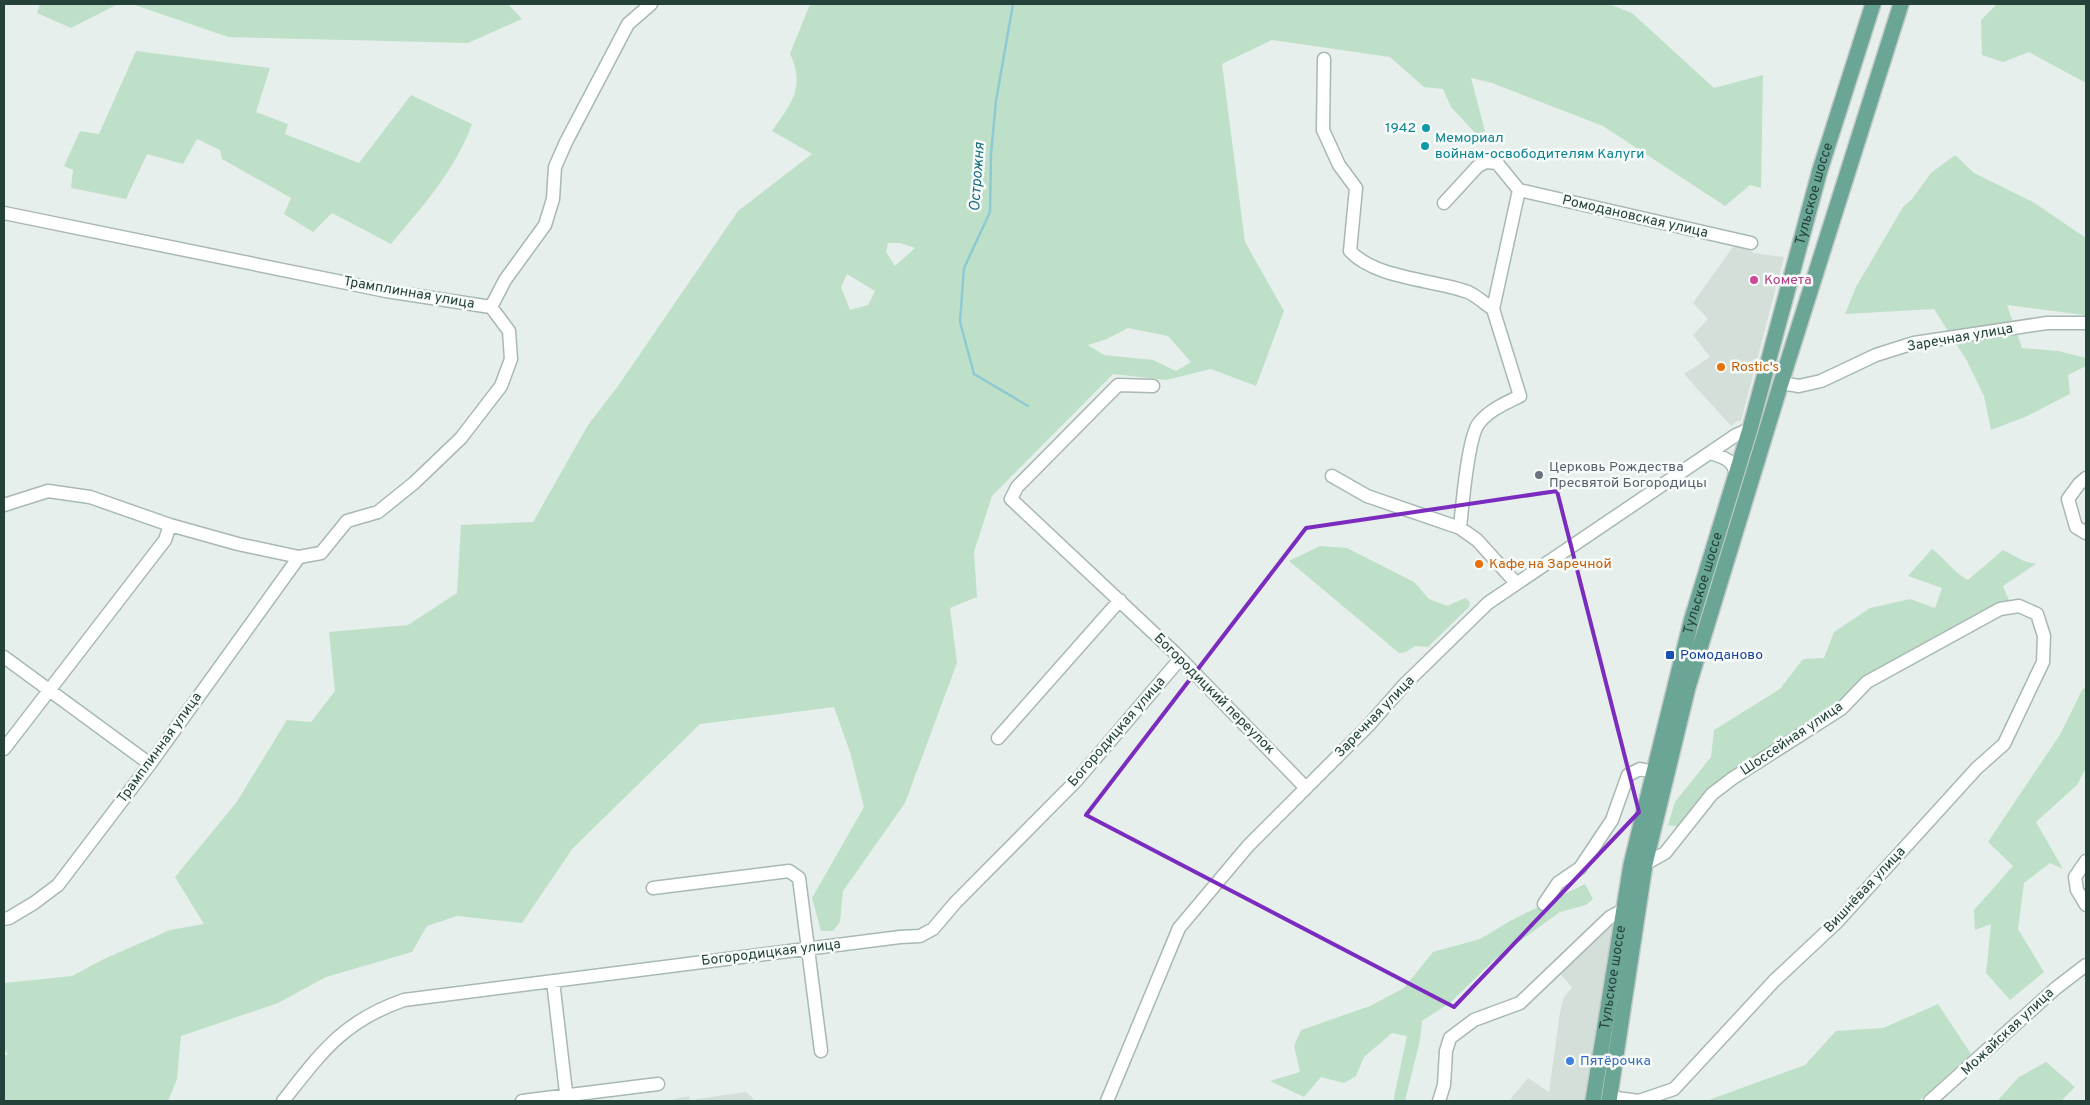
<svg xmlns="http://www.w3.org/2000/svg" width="2090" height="1105" font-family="Overpass,sans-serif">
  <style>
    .built { fill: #d4dfda }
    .green { fill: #bfe0c8; fill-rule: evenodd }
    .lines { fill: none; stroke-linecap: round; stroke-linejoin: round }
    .stream { stroke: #8ec9d4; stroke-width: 2.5 }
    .minor-casing { stroke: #a8b8b2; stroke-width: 15 }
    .major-casing { stroke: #c2cac8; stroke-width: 18 }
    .minor { stroke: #fff; stroke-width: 12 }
    .major { stroke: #6aa596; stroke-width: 15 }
    .marked { fill: none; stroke: #7b2cbf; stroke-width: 4; stroke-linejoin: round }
    .culture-dot { fill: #0f9aa8; stroke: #f7fbf9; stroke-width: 2 }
    .hotel-dot { fill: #d1479c; stroke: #f7fbf9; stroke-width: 2 }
    .food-dot { fill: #e8710a; stroke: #f7fbf9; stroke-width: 2 }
    .worship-dot { fill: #6b7280; stroke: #f7fbf9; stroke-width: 2 }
    .transit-dot { fill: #1a4fb4; stroke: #f7fbf9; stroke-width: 2 }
    .shop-dot { fill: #3f7fe0; stroke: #f7fbf9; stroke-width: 2 }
    .labels { text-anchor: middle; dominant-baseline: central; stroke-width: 5; stroke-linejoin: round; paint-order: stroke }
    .culture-label { font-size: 14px; fill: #0d838f; stroke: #f7fbf9; text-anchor: end }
    .street-label { font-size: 14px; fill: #24423a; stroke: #f7fbf9 }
    .hotel-label { font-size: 14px; fill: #b23c85; stroke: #f7fbf9; text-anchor: start }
    .food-label { font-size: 14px; fill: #c56008; stroke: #f7fbf9; text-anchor: start }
    .worship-label { font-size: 14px; fill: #5b616d; stroke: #f7fbf9; text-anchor: start }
    .transit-label { font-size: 14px; fill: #164399; stroke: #f7fbf9; text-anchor: start }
    .shop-label { font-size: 14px; fill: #366cbe; stroke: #f7fbf9; text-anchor: start }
    .water-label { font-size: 15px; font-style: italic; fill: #1c6f80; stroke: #f7fbf9 }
  </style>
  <rect width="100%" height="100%" fill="#e6efeb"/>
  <path class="built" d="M1735,244L1754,253L1784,257L1741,421H1737L1731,426L1684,374L1710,357L1693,335L1708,319L1693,303Z
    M1614,916L1589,1101H1509L1528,1078L1549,1092L1560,1012L1564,997L1572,987L1557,971Z
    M746,1092L756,1101H672L674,1099L689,1096L690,1100Z"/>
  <path class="green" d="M40,4H118L71,28L37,13Z
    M132,4H508L522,19L468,43L228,37Z
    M810,4H1609L1632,13L1714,88L1763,75L1761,188L1750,185L1725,206L1603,126L1492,83L1471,78L1485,131L1477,135L1451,107L1443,89L1424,87L1390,57L1272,40L1222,64L1245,242L1284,311L1256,386L1211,369L1166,380L1113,374L992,496L974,552L977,597L950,608L957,663L905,803L843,891L840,922L833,931H821L812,898L864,807L850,752L834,707L700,724L573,848L522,923L457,916L427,926L412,952L326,977L278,1003L181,1036L177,1079L168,1101H4V1056L8,1054L4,1049V983L72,976L104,959L170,930L204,924L175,877L236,803L287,720L311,722L335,691L329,632L408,625L457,593L461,525L533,522L588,425L618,386L738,211L812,154L772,131C791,104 806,87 790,54ZM888,243H900L915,248L895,266L886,252ZM847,274L875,291L868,305L850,310L841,287ZM1128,328L1168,336L1191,362L1176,371L1153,360L1104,355L1088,345L1107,339Z
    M1997,4H2086V83L2029,52L2003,62L1982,55L1981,20Z
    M136,51L270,68L256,112L288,124L285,134L359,163L411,95L472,124C455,171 422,207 391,244L332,213L313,232L284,214L291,198L222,159L220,150L197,139L183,164L147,154L126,199L71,188L73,170L64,166L80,131L99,134Z
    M1955,155L1974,173L2033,202L2086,238V321L2084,315L2007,305L2022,348L2058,351L2086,358V366L2068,375L2070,394L2025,417L1991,430L1984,396L1967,361L1934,309L1845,314L1856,287L1903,207L1912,199L1931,173Z
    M1320,546L1347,548L1414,582L1429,599L1447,606L1465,598L1470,602L1469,607L1428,647L1415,646L1406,652L1399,653L1289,561Z
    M1932,549C1945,558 1954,573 1968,580L2003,550L2024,561L2036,564L2003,586L2009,600L1866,677L1835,706L1729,774L1681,827L1668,825L1675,802L1711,757L1714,730L1780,689L1803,659L1824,658L1834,632L1870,608L1910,599L1935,608L1942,588L1908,576Z
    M2086,687V768L2077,785L2036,822L2063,869L2050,863L2024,883L2018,929L2044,972L2010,1000L1986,973L1991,924L1975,930L1974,910L2013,866L1988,842L2061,733L2082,690Z
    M1585,884L1593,899L1586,905L1560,912L1493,961L1451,1002L1422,1021L1420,1040L1405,1101H1394V1097L1407,1036L1392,1033L1364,1057L1356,1076L1344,1083L1321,1077L1304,1097L1270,1081L1300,1072L1294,1046L1301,1030L1370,1006L1404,988L1433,952L1480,939L1510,921Z
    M1938,1004L1971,1054L1919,1101H1706L1805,1065L1836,1031L1883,1028Z
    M2046,1062L2075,1087L2061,1101H1997L2019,1077Z"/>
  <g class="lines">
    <path class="stream" d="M1013,4L996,101L991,154L990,212L964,268L960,322L974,374L1028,406"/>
    <defs>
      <path id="minor" d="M1324,59L1323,130L1339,165L1356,188L1350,251C1376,279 1432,279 1468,292C1477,296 1485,304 1493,309L1519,190L1497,163L1486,162L1478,166L1444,203
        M1519,190L1751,243
        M4,213L386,291L491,307L509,331L511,359L501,386L461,438L414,483L378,512L347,521L321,553L299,557L238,544L170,525L90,497L48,491L4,505
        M491,307L505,280L545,225L553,199L555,167L566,142L628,24L651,4
        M1781,383L1799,386L1821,381L1876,355L1914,343L2047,323H2086
        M1153,386L1118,385L1017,487L1011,499L1175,653L1306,788
        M1711,453C1725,458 1734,460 1736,476
        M1332,476L1367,496L1460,528L1477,540L1516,583
        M2086,478L2079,484L2068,499L2076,527L2086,533
        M1460,528C1462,508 1468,436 1479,423C1489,410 1506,403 1520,396L1493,309
        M4,657L150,764
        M998,738L1120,600
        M4,749L165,540L170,525
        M2086,861L2075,877L2077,890L2086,905
        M653,888L789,871L799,878L821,1051
        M1544,904L1558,883L1580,868L1612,820L1628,775L1640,769L1654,772
        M4,919L9,918L34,903L58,885L150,764L299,557
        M553,981L567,1101
        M1609,1097L1639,1101L1674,1089L1774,981L1837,922L1977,768L2004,744L2043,662L2044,636L2037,614L2019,606L2000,609L1867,682L1841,709L1733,778L1712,794L1665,853L1645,864
        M283,1101C321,1053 343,1021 404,1000L900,937L920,936L933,929L955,903L1076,781L1180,659
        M522,1101L658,1084
        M1107,1101L1179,928L1248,846L1368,726L1405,684L1488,603L1736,435L1750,429
        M1439,1101L1444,1085L1446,1051L1450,1038L1474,1020L1520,1003L1610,917L1623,910
        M1930,1101L2056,988L2086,965"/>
      <g id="major">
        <path id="s1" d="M1593,1101L1631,865L1691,622L1750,429L1820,170L1873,4"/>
        <path d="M1609,1101L1645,864L1688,687L1781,383L1901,4"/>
      </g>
    </defs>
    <use href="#minor" class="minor-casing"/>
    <use href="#major" class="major-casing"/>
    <use href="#minor" class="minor"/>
    <use href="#major" class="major"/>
  </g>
  <path class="marked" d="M1557,491L1639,812L1454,1007L1086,815L1306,528Z"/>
  <g class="culture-dot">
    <circle cx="1426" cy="128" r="5"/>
    <circle cx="1425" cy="146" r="5"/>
  </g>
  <circle class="hotel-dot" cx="1754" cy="280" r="5"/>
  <g class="food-dot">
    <circle cx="1721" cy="367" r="5"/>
    <circle cx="1479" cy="564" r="5"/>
  </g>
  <circle class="worship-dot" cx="1539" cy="475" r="5"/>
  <rect class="transit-dot" x="1665" y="650" width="10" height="10" rx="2.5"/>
  <circle class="shop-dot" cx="1570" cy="1061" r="5"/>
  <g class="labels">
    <g class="culture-label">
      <text x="1416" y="128">1942</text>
      <text x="1435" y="138" text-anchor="start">Мемориал<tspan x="1435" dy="16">войнам-освободителям Калуги</tspan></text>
    </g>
    <g class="street-label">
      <text stroke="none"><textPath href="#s1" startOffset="935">Тульское шоссе</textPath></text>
      <text transform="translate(1635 217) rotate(13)">Ромодановская улица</text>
      <text transform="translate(409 293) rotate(10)">Трамплинная улица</text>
      <text transform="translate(1960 338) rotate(-10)">Заречная улица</text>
      <text stroke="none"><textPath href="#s1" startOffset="530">Тульское шоссе</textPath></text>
      <text transform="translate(1214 694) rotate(45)">Богородицкий переулок</text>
      <text transform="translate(1375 717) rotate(-46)">Заречная улица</text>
      <text transform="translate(1117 732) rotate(-49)">Богородицкая улица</text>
      <text transform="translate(1792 739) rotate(-34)">Шоссейная улица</text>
      <text transform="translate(160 748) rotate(-54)">Трамплинная улица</text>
      <text transform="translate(1865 890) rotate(-47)">Вишнёвая улица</text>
      <text transform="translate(771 953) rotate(-7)">Богородицкая улица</text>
      <text stroke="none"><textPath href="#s1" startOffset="125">Тульское шоссе</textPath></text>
      <text transform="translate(2008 1032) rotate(-43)">Можайская улица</text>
    </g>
    <g class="hotel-label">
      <text x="1764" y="280">Комета</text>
    </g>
    <g class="food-label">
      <text x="1731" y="367">Rostic's</text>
      <text x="1489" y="564">Кафе на Заречной</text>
    </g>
    <g class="worship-label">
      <text x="1549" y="467">Церковь Рождества<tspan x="1549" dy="16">Пресвятой Богородицы</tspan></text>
    </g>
    <g class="transit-label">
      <text x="1680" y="655">Ромоданово</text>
    </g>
    <g class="shop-label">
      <text x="1580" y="1061">Пятёрочка</text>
    </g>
    <g class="water-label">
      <text transform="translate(978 177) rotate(-86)">Острожня</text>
    </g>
  </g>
  <rect width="2090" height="1105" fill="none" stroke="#24423a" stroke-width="10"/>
</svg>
